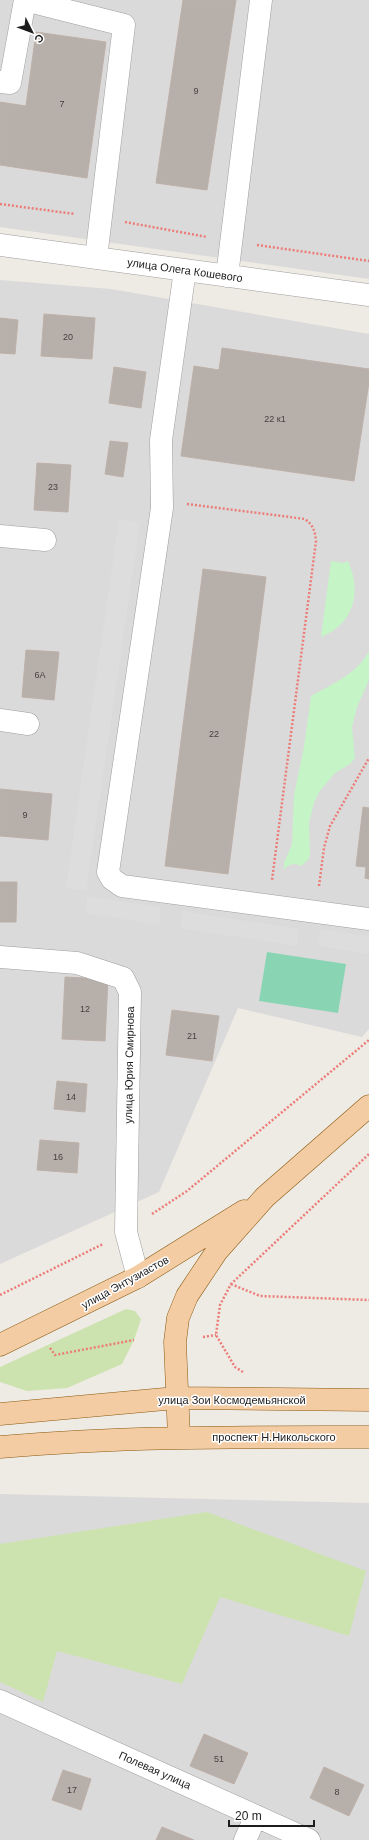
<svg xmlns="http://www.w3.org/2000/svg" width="369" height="1840" font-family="Helvetica,sans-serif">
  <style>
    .residential { fill: #dbdadb }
    .grass { fill: #cce3af }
    .park { fill: #c5f4c6 }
    .pitch { fill: #89d5b3 }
    .parking { fill: #ddd }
    .building { fill: #b7afaa; stroke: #beb0a8 }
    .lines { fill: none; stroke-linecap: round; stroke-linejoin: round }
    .minor-casing { stroke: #9e9e9e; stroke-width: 23 }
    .major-casing { stroke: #89590e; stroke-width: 23 }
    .path { stroke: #ec7c77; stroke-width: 2.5; stroke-dasharray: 2 2; stroke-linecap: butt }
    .minor { stroke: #fff; stroke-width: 22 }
    .major { stroke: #f3cca4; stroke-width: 22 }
    .labels { text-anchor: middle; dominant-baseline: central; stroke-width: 3; stroke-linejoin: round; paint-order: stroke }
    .number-label { font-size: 9px; fill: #444240 }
    .street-label { font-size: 11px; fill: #1d1d1d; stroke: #fff }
  </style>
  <rect width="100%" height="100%" fill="#eeeae4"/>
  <path class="residential" d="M0,0H369V279L0,227Z
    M0,280L111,289L369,334V1029L362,1037L238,1008L159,1192L0,1264Z
    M0,1494L369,1503V1840H0Z"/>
  <path class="grass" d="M126,1309L135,1311L141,1319L134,1340L122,1364L67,1388L27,1391L0,1382V1367Z
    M207,1512L366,1571L349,1636L220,1597L182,1684L57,1651L43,1702L0,1682V1544Z"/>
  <path class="park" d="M331,561L343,563L348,561C362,592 354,624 321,637Z
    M369,651V680L357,707L352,727L355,758L350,764L335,773L319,792L314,803L309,823L310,855L308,860L301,866C294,862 288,864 284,870V863L292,844L294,795L304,747L311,696C331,685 358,673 369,651Z"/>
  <path class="pitch" d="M267,952L346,964L338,1013L259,1001Z"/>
  <path class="parking" d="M119,519L140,522L86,891L66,888Z
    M87,896L161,907L159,925L85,913Z
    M182,911L299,929L297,946L180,928Z
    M321,929L369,936V954L318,946Z"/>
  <path class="building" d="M183,0H236L207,190L156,183Z
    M36,32L106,42L87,178L0,165V102L26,106Z
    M44,314L95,318L92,359L41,356Z
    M0,318L18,320L15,354L0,353Z
    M222,348L369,369V382L354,481L181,456L194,366L219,370Z
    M114,367L146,372L141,408L109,403Z
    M110,441L128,443L123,477L105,474Z
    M37,463L71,465L68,512L34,510Z
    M203,569L266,577L228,874L165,866Z
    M26,650L59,652L54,700L22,697Z
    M0,789L52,794L48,840L0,836Z
    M363,807L369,808V879L365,878L366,867L356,866Z
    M0,882H17L16,922H0Z
    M65,977L108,979L105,1041L62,1039Z
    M172,1010L219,1016L212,1061L166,1055Z
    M57,1081L87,1084L85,1112L54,1109Z
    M40,1140L79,1143L77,1173L37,1170Z
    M204,1734L248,1753L234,1784L190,1766Z
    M324,1767L364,1785L349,1816L310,1798Z
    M63,1770L91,1779L81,1810L52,1800Z
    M162,1827L194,1840H156Z"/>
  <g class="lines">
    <defs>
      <path id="minor" d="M25,0L124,25L96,258
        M0,82L10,83L25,0
        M0,245L369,295
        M185,270L161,440L162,508L108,872L112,879L122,886L369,919
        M227,276L261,0
        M0,536L45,540
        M0,720L28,724
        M0,957L77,963L123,978L130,992L126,1232L138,1277
        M0,1701L309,1840
        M245,1840L256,1816"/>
      <path id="major" d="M0,1345L138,1277L244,1211
        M0,1414L176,1398L369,1400
        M179,1437L175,1342L178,1318L187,1296L217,1251L265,1197L369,1106
        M0,1447C123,1436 246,1437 369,1437"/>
    </defs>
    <use href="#minor" class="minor-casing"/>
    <use href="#major" class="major-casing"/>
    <path class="path" d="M0,204L75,214
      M125,222L207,237
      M257,245L369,261
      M187,504L305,519C313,525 315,531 316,541L272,880
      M319,886L324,848L330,826L369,758
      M152,1214L187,1191L369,1040
      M231,1284L260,1296L369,1300
      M0,1295L103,1244
      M203,1337L216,1335
      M50,1348L55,1355L134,1340
      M243,1372L235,1367L216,1335L220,1305L231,1284L369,1154"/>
    <use href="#minor" class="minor"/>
    <use href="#major" class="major"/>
  </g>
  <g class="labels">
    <g class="number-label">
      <text x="196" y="91">9</text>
      <text x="62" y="104">7</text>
      <text x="68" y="337">20</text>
      <text x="275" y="419">22 к1</text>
      <text x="53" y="487">23</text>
      <text x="40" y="675">6А</text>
      <text x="214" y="734">22</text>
      <text x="25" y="815">9</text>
      <text x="85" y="1009">12</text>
      <text x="192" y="1036">21</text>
      <text x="71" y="1097">14</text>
      <text x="58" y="1157">16</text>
      <text x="219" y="1759">51</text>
      <text x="72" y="1790">17</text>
      <text x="337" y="1792">8</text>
    </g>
    <g class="street-label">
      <text transform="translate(185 270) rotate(8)">улица Олега Кошевого</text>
      <text transform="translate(129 1065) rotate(-89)">улица Юрия Смирнова</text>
      <text transform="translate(125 1282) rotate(-29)">улица Энтузиастов</text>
      <text x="232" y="1400">улица Зои Космодемьянской</text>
      <text x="274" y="1437">проспект Н.Никольского</text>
      <text transform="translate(155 1770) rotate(24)">Полевая улица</text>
    </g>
  </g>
  <g transform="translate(32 32) rotate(132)" stroke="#ffffff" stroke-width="3" paint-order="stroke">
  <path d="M0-3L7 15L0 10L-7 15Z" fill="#1d1d1d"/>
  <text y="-6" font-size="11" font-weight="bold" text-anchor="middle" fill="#1d1d1d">С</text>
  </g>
  <path d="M229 1820v6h85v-6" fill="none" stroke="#1d1d1d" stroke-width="2"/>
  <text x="235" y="1820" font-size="12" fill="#1d1d1d" stroke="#ffffff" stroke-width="3" paint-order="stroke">20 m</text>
</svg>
